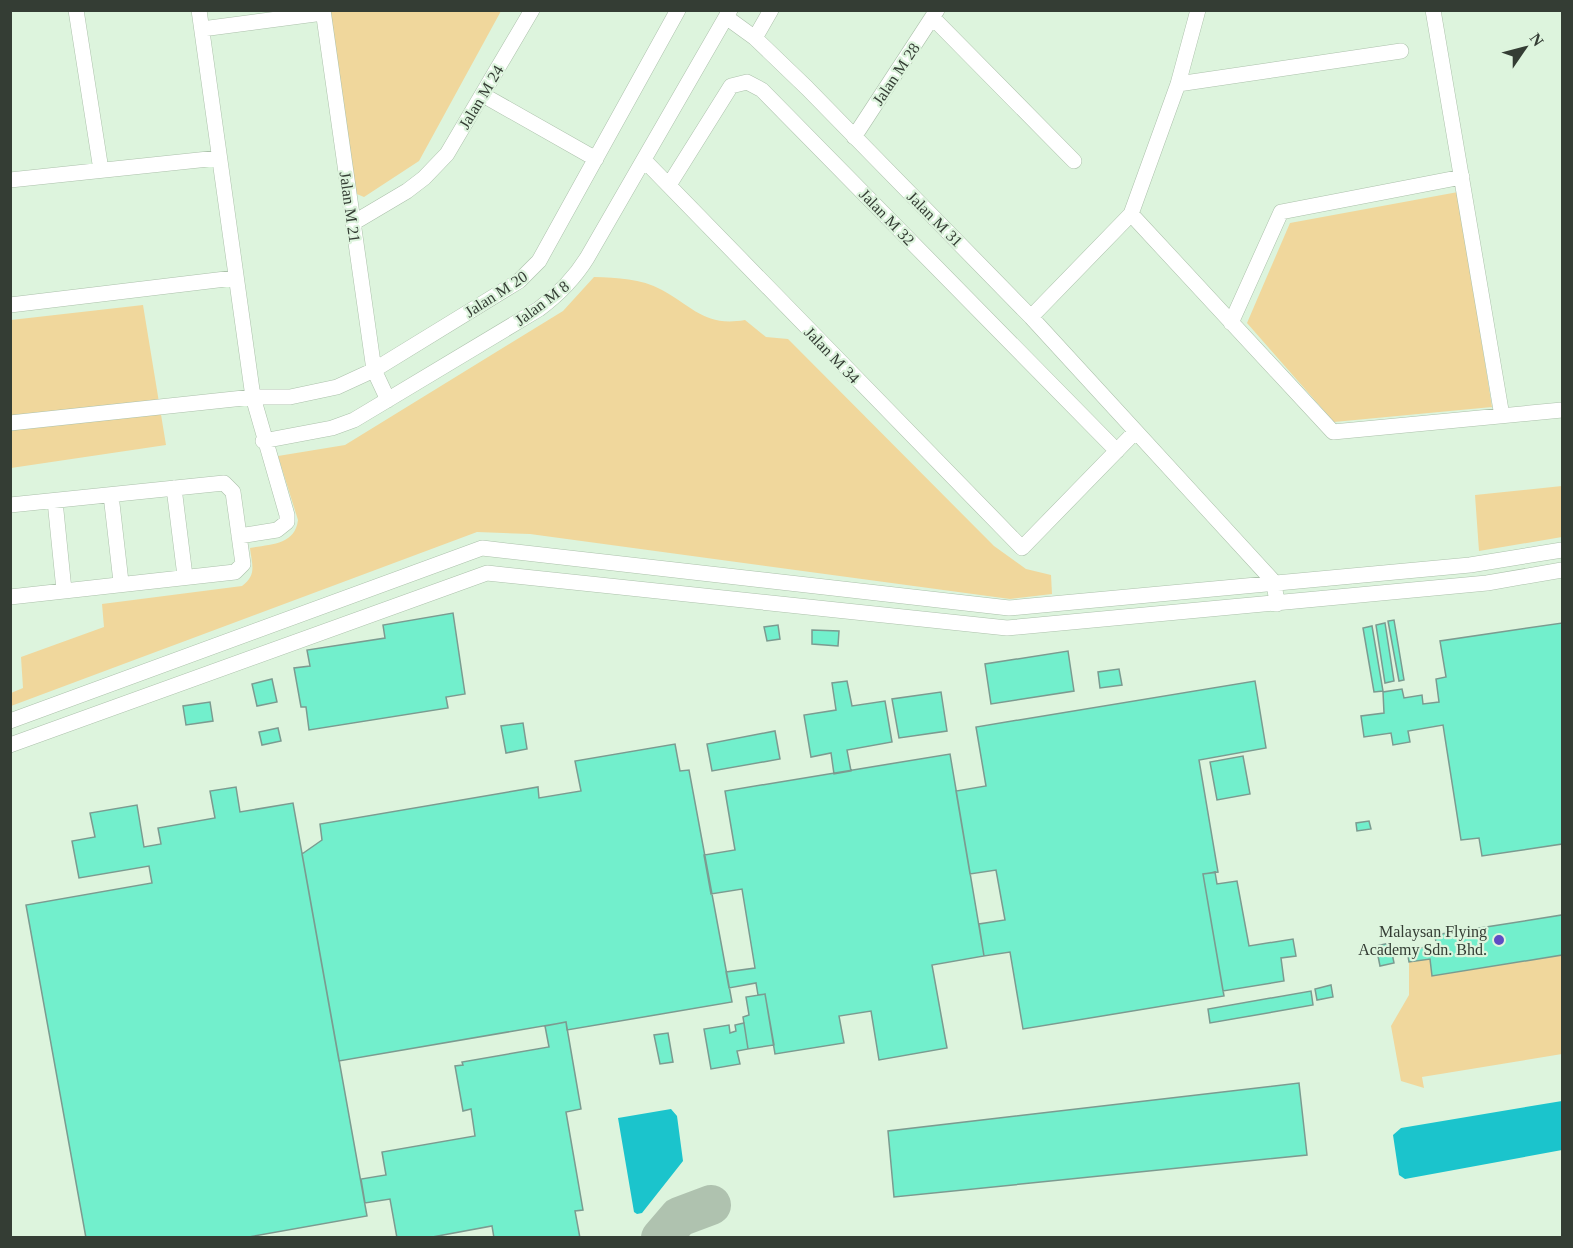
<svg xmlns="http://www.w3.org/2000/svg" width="1573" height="1248" font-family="Georgia,serif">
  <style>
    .green { fill: #f0d79c }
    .water { fill: #1bc4cc }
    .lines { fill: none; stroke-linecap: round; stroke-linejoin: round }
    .taxiway { stroke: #afc2af; stroke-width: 40 }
    .building { fill: #72efcc; stroke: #7b9b90; stroke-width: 1.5 }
    .minor-casing { stroke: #acc1ab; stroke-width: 16 }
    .minor { stroke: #fff; stroke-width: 15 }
    .poi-dot { fill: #5e4cc4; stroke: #ddf4dd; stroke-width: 2 }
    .labels { text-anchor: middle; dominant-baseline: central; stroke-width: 4.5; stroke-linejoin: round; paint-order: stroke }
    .street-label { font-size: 16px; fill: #343d34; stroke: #ddf4dd }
    .poi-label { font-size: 16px; fill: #343d34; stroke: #ddf4dd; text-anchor: end }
  </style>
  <rect width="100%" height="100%" fill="#ddf4dd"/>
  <path class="green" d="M328,11H501L419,161L364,197L352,192Z
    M1458,192L1492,407L1334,422L1247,323L1290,223Z
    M594,277C618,278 640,278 662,290C693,307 705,327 745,320L766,337L788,339L994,546L1026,569L1051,575L1052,594L1010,599L530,534L477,532L11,706V693L23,688L21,657L104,627L102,604L242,586C257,575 252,565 250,548C271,544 295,545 298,520L278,456L345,445L563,311Z
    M143,305L166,445L11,468V320Z
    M1562,486V537L1479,551L1475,495Z
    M1562,955V1054L1422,1077L1424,1088L1401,1081L1391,1026L1409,995V962L1430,959L1433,976Z"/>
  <path class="water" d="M1562,1101V1150L1405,1179L1399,1175L1393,1135L1401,1128Z
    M671,1109L677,1116L683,1161L642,1213L637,1214L634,1212L618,1118Z"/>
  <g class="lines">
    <path class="taxiway" d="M661,1238L679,1217L711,1205"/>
  </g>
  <path class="building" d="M453,613L465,694L446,697L448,708L309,730L306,707H301L294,668L310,666L307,650L385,638L383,625Z
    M1394,620L1404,680L1399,681L1388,621Z
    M1385,623L1394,681L1385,683L1376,625Z
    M1562,623V844L1482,856L1479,838L1461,840L1443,725L1408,731L1410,742L1393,745L1391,733L1364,737L1361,716L1384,713L1383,692L1402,689L1404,698L1422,695L1423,704L1439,702L1436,679L1446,677L1440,641Z
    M778,625L780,639L767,641L764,627Z
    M1372,626L1383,691L1374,692L1363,628Z
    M812,630L839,631L838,646L812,644Z
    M1068,651L1074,691L991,704L985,664Z
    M1119,669L1122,685L1100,688L1098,672Z
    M272,679L277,702L257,706L252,684Z
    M847,681L852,706L885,701L892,742L847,750L851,771L834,774L831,753L811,757L804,715L836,710L832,683Z
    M1255,681L1266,748L1199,760L1218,872L1203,874L1224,996L1023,1029L1010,952L984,956L979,924L1005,920L996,870L970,874L956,791L986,786L976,727Z
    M941,692L947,731L899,738L892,699Z
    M210,702L213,721L186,725L183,706Z
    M523,723L527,749L506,753L501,726Z
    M278,728L281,741L262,745L259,732Z
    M775,731L780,759L712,771L707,744Z
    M675,744L680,771L689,770L732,1002L567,1030L566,1022L339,1061L302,854L322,840L320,824L538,787L539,798L581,791L575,761Z
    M950,754L984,956L932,965L947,1048L879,1060L871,1011L839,1016L844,1043L775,1054L765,994L758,995L756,983L729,988L726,972L755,968L742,889L711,894L704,855L735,850L725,791Z
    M1243,756L1250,794L1217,800L1210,762Z
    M236,787L240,812L293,803L367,1216L243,1238H86L26,905L152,883L149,866L79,878L72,841L95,837L90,813L137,805L144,847L161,844L158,828L215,818L210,791Z
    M1369,821L1371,829L1357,831L1356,823Z
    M1215,872L1217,884L1237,881L1249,946L1293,939L1296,956L1281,958L1284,981L1223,991L1203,874Z
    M1562,915V955L1432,976L1430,959L1409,962L1407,950L1432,946L1433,952L1437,951L1435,935Z
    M1390,943L1394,963L1380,966L1376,946Z
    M1331,985L1333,997L1317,1000L1315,989Z
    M1311,991L1313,1005L1210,1023L1208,1009Z
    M765,994L774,1045L748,1049L743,1017L749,1015L746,997Z
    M566,1022L581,1109L566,1112L583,1210L575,1211L580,1238H494L492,1226L427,1238H397L390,1199L365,1203L361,1179L386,1175L382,1152L475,1136L471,1109L463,1111L455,1066L463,1065L462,1062L549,1047L545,1026Z
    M744,1023L748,1049L737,1051L740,1064L711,1069L704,1029L729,1025L730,1033L736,1031L735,1025Z
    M668,1033L673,1062L660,1064L654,1035Z
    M1299,1083L1307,1155L894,1197L888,1131Z"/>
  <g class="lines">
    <defs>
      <path id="minor" d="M76,10L101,170
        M199,10L253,397L287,515V522L277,530L239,536
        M323,10L374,370L388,400
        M1433,10L1502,416
        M726,17L755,38L807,88L1031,317L1274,582L1277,604
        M933,18L1074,161
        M202,29L323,13
        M755,38L771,10
        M1178,84L1401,51
        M483,95L596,159
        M854,137L937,10
        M644,160L1022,548L1135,432
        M10,180L218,158
        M669,185L731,86L747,82L762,90L1117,451
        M1131,214L1333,432L1562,410
        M353,223L407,191L424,178L447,154L532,10
        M10,305L234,278
        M1031,317L1131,214L1178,84L1198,10
        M1231,323L1281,212L1462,177
        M10,423L253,397H290L337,387L374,370L519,281L539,261L678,10
        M263,441L332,428L354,420L539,309C559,294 574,279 587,258L730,10
        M174,488L185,576
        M111,495L121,582
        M55,501L64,590
        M10,505L224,483L233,492L243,564L235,572L10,597
        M10,721L482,548L1009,608L1470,565L1562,550
        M10,745L487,573L1007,628L1487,583L1562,570"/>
    </defs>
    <use href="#minor" class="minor-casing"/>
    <use href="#minor" class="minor"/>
  </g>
  <circle class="poi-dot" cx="1499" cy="940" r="6"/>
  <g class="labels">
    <g class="street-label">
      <text transform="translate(896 74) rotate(-56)">Jalan M 28</text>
      <text transform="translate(481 97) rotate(-59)">Jalan M 24</text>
      <text transform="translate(350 207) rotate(82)">Jalan M 21</text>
      <text transform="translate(887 217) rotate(46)">Jalan M 32</text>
      <text transform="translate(935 219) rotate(45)">Jalan M 31</text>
      <text transform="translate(496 294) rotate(-33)">Jalan M 20</text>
      <text transform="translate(542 303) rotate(-37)">Jalan M 8</text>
      <text transform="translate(832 355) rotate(46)">Jalan M 34</text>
    </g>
    <g class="poi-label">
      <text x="1487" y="931">Malaysan Flying<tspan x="1487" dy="18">Academy Sdn. Bhd.</tspan></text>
    </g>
  </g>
  <rect width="1573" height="1248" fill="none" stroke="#343d34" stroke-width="24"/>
  <g transform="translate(1525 48) rotate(55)" stroke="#ddf4dd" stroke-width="4.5" paint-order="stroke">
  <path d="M0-4.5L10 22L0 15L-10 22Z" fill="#343d34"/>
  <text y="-9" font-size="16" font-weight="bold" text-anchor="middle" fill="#343d34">N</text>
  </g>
</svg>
